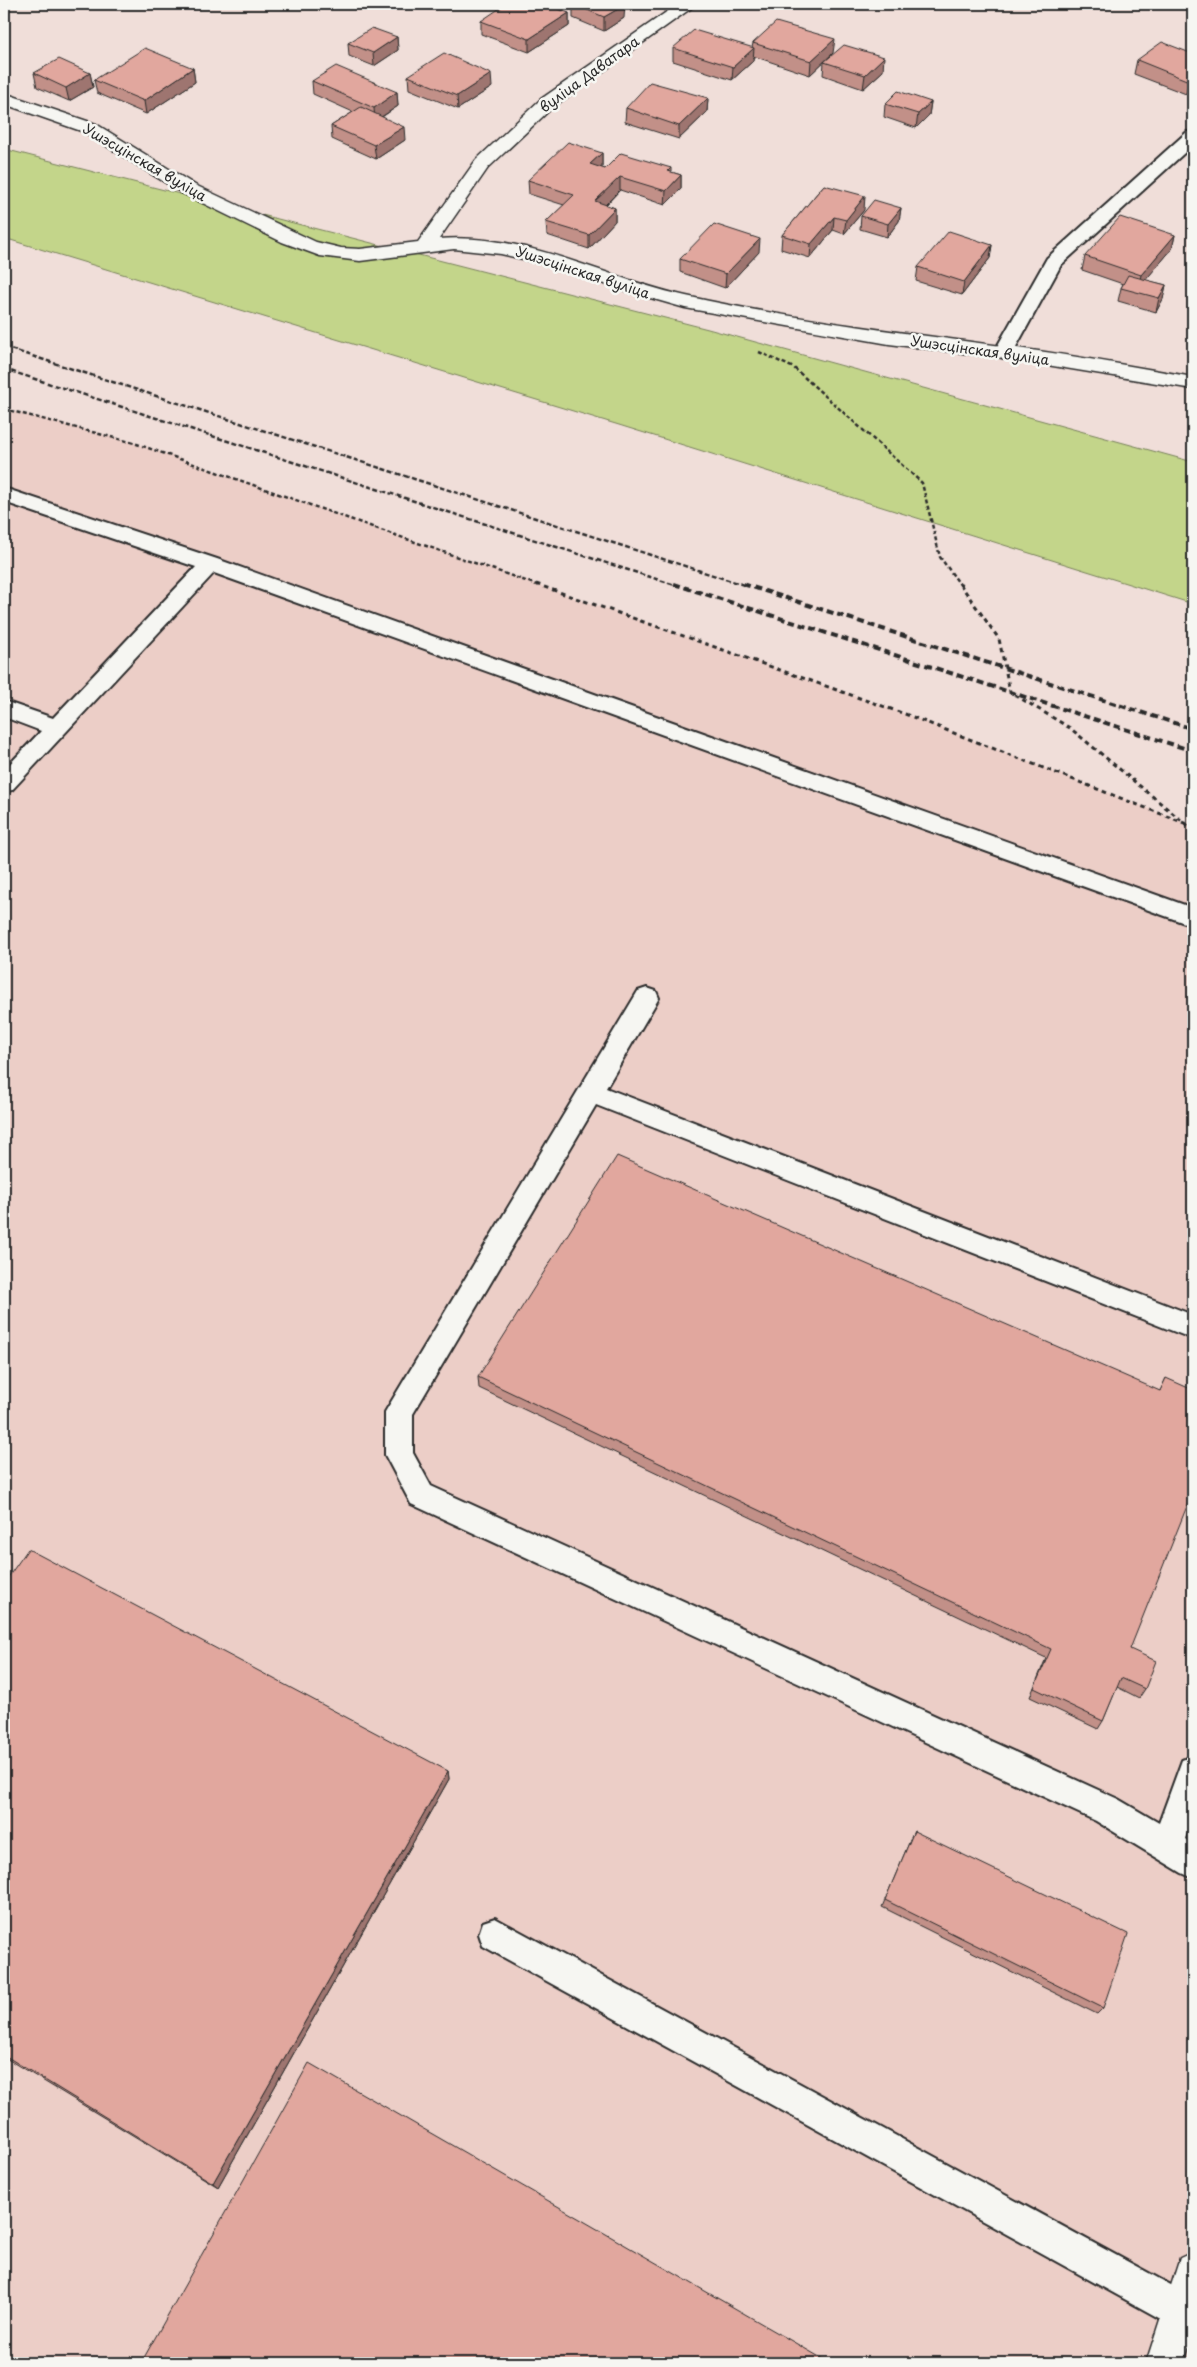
<svg xmlns="http://www.w3.org/2000/svg" width="1197" height="2367" font-family="'Playpen Sans',sans-serif">
  <style>
    .built { fill: #eccec7 }
    .green { fill: #c3d58a; stroke: #77805a }
    .lines { fill: none; stroke-linecap: round; stroke-linejoin: round }
    .lane-casing { stroke: #2b2b2b; stroke-width: 4 }
    .street-casing { stroke: #2b2b2b; stroke-width: 3 }
    .path-far1 { stroke: #2b2b2b; stroke-width: 2.5; stroke-dasharray: 4 2.5; stroke-linecap: butt }
    .path { stroke: #2b2b2b; stroke-width: 3; stroke-dasharray: 4.5 4; stroke-linecap: butt }
    .lane { fill: #f6f6f2; fill-rule: evenodd }
    .street { fill: #f6f6f2; fill-rule: evenodd }
    .rail-far1 { stroke: #2b2b2b; stroke-width: 2.5; stroke-dasharray: 5 2.5; stroke-linecap: butt }
    .rail { stroke: #2b2b2b; stroke-width: 4; stroke-dasharray: 7 4; stroke-linecap: butt }
    .wall { fill: #c29088; stroke: #2b2b2b }
    .shaded-wall { fill: #9e756f; stroke: #2b2b2b }
    .building { fill: #e1a79e; stroke: #2b2b2b }
    .labels { text-anchor: middle; dominant-baseline: central; stroke-width: 5; stroke-linejoin: round; paint-order: stroke }
    .far-street-label { font-size: 14px; fill: #2b2b2b; stroke: #f6f6f2 }
  </style>
  <rect width="100%" height="100%" fill="#f0ded9"/>
  <filter id="ink" filterUnits="userSpaceOnUse"><feTurbulence type="fractalNoise" baseFrequency=".02" numOctaves="2"/><feDisplacementMap in="SourceGraphic" scale="10" xChannelSelector="R" yChannelSelector="G"/><feConvolveMatrix kernelMatrix="1 2 1 2 8 2 1 2 1" color-interpolation-filters="sRGB"/></filter>
  <g filter="url(#ink)">
    <path class="built" d="M4,409L134,443L905,714L1193,826V2363H4Z"/>
    <path class="green" d="M4,149L708,329L1193,462V604L619,425L4,238Z"/>
    <g class="lines">
      <defs>
        <path id="lane" d="M1193,131V145L1061,265L1011,356L1004,358L997,356L994,352L1047,258L1187,132Z
          M4,488L217,559L1193,908V926L214,573L12,790L4,792V770L41,731L4,717V701L53,718L196,567L4,502Z
          M647,988L656,991L659,998L606,1088L1193,1315V1339L596,1105L413,1414V1453L431,1486L1118,1799L1159,1823L1182,1760L1193,1756V1816L1185,1839L1193,1844V1878L1182,1873L1096,1821L411,1504L385,1455V1412L638,991Z
          M495,1918L1193,2297V2323L1181,2328L1168,2323L483,1946L479,1934L483,1922Z"/>
        <path id="street" d="M678,4H697L553,107L488,168L439,239C526,232 603,278 686,296C790,319 897,332 1002,346C1066,354 1130,366 1193,377V389L1004,358L889,344L685,308L626,291L548,265L501,254L454,249L360,261L320,256L282,242L182,193L84,132L4,104V93L96,124L195,185L316,242L341,248L360,249L418,242L476,160L541,99Z
          M1193,2252V2332L1184,2363H1146L1180,2258Z"/>
      </defs>
      <use href="#lane" class="lane-casing"/>
      <use href="#street" class="street-casing"/>
      <path class="path-far1" d="M759,352L794,368L922,483L940,557L961,586
        M4,409L134,443L540,586"/>
      <path class="path" d="M536,584L905,714L1187,824
        M960,584L999,639L1010,692L1070,728L1193,830"/>
      <use href="#lane" class="lane"/>
      <use href="#street" class="street"/>
      <path class="rail-far1" d="M4,347L747,586
        M4,369L678,586"/>
      <path class="rail" d="M674,584L1193,751
        M743,584L1193,729"/>
    </g>
    <path class="wall" d="M480,4H496L488,8Z
      M573,4L624,18L604,31L573,18Z
      M569,13V26L529,52L481,34V21Z
      M397,37L398,50L374,66L349,56L348,43Z
      M753,43L833,53L810,75L753,56V61L732,80L673,61V48H752Z
      M1193,54V88L1186,94L1134,74L1137,60Z
      M824,62L883,71L863,89L823,75Z
      M193,68L195,82L146,114L97,93L94,80Z
      M34,73H90L93,87L69,101L37,87Z
      M408,76L492,87L458,109L409,89Z
      M312,81L397,92L398,106L382,117L405,140L376,159L332,139L331,126L353,112L313,94Z
      M708,98L707,112L679,139L625,122L626,108Z
      M931,102L929,115L916,128L884,117L885,104Z
      M602,153V166L600,167L605,169L671,168V172L681,175V189L665,205L620,190L606,205L615,208V221L589,249L547,235L546,222L564,205L529,194L528,180Z
      M824,185L864,210L844,234L833,230L810,258L781,249L782,235Z
      M901,208L899,221L887,237L860,229L861,216Z
      M1175,235L1172,249L1145,280L1166,285L1163,299L1156,312L1118,301L1121,288L1123,284L1082,270L1085,256Z
      M992,245L990,258L962,295L916,281L918,267Z
      M759,252L725,288L680,272V259Z
      M478,1377L1160,1391L1166,1378L1130,1649L1145,1689L1139,1698L1117,1687L1103,1721L1098,1729L1030,1697L1046,1658L479,1388Z
      M4,1583L448,1771L449,1779L218,2187L4,2057Z
      M914,1831L1103,2008L1097,2014L882,1907Z"/>
    <path class="shaded-wall" d="M488,4H496L488,8Z
      M625,5L624,18L604,31V17Z
      M569,13V26L529,52V39Z
      M397,37L398,50L374,66L373,53Z
      M835,39L833,53L810,75L811,61Z
      M754,48L753,61L732,80L733,67Z
      M884,57L883,71L863,89L865,75Z
      M193,68L195,82L146,114L144,101Z
      M90,73L93,87L69,101L66,88Z
      M491,74L492,87L458,109L457,96Z
      M1193,77V88L1186,94L1189,81Z
      M397,92L398,106L375,121L374,108Z
      M708,98L707,112L679,139V126Z
      M931,102L929,115L916,128L918,114Z
      M404,127L405,140L376,159L374,145Z
      M602,153V166L590,178V164Z
      M681,175V189L665,205L666,191Z
      M620,177V190L595,215V201Z
      M865,196L864,210L844,234L846,220Z
      M615,208V221L589,249V235Z
      M901,208L899,221L887,237L888,224Z
      M834,217L833,230L810,258L811,244Z
      M1175,235L1172,249L1138,289L1141,275Z
      M760,239L759,252L725,288L726,274Z
      M992,245L990,258L962,295L964,282Z
      M1166,285L1163,299L1156,312L1159,298Z
      M448,1771L449,1779L218,2187L213,2183Z"/>
    <path class="building" d="M506,4H545L569,13L529,39L481,21Z
      M573,4H623L625,5L604,17Z
      M776,22L835,39L811,61L753,43Z
      M372,28L397,37L373,53L348,43Z
      M694,30L754,48L733,67L673,48Z
      M1162,42L1193,54V77L1189,81L1137,60Z
      M844,45L884,57L865,75L824,62Z
      M145,48L193,68L144,101L94,80Z
      M444,53L491,74L457,96L408,76Z
      M59,59L90,73L66,88L34,73Z
      M336,66L397,92L374,108L312,81Z
      M650,82L708,98L679,126L626,108Z
      M898,91L931,102L918,114L885,104Z
      M361,107L404,127L374,145L331,126Z
      M568,142L602,153L590,164L605,169L621,153L671,168L668,171L681,175L666,191L620,177L595,201L615,208L589,235L546,222L574,195L528,180Z
      M824,185L865,196L846,220L834,217L811,244L782,235Z
      M874,200L901,208L888,224L861,216Z
      M1120,217L1175,235L1141,275L1085,256Z
      M714,224L760,239L726,274L680,259Z
      M949,231L992,245L964,282L918,267Z
      M1128,275L1166,285L1159,298L1121,288Z
      M617,1156L1160,1391L1166,1378L1193,1390V1491L1130,1649L1156,1661L1145,1689L1121,1678L1103,1721L1034,1688L1051,1649L478,1377Z
      M28,1549L448,1771L213,2183L4,2055V1583Z
      M914,1831L1128,1934L1103,2008L885,1900Z
      M309,2063L830,2363H141Z"/>
  </g>
  <g class="labels">
    <g class="far-street-label">
      <text transform="translate(589 74) rotate(-36)">вуліца Даватара</text>
      <text transform="translate(145 162) rotate(30)">Ушэсцінская вуліца</text>
      <text transform="translate(583 272) rotate(18)">Ушэсцінская вуліца</text>
      <text transform="translate(980 350) rotate(8)">Ушэсцінская вуліца</text>
    </g>
  </g>
  <rect width="1197" height="2367" fill="none" stroke="#f6f6f2" stroke-width="20"/>
  <rect x="10" y="10" width="1177" height="2347" fill="none" stroke="#2b2b2b" stroke-width="2" filter="url(#ink)"/>
</svg>
